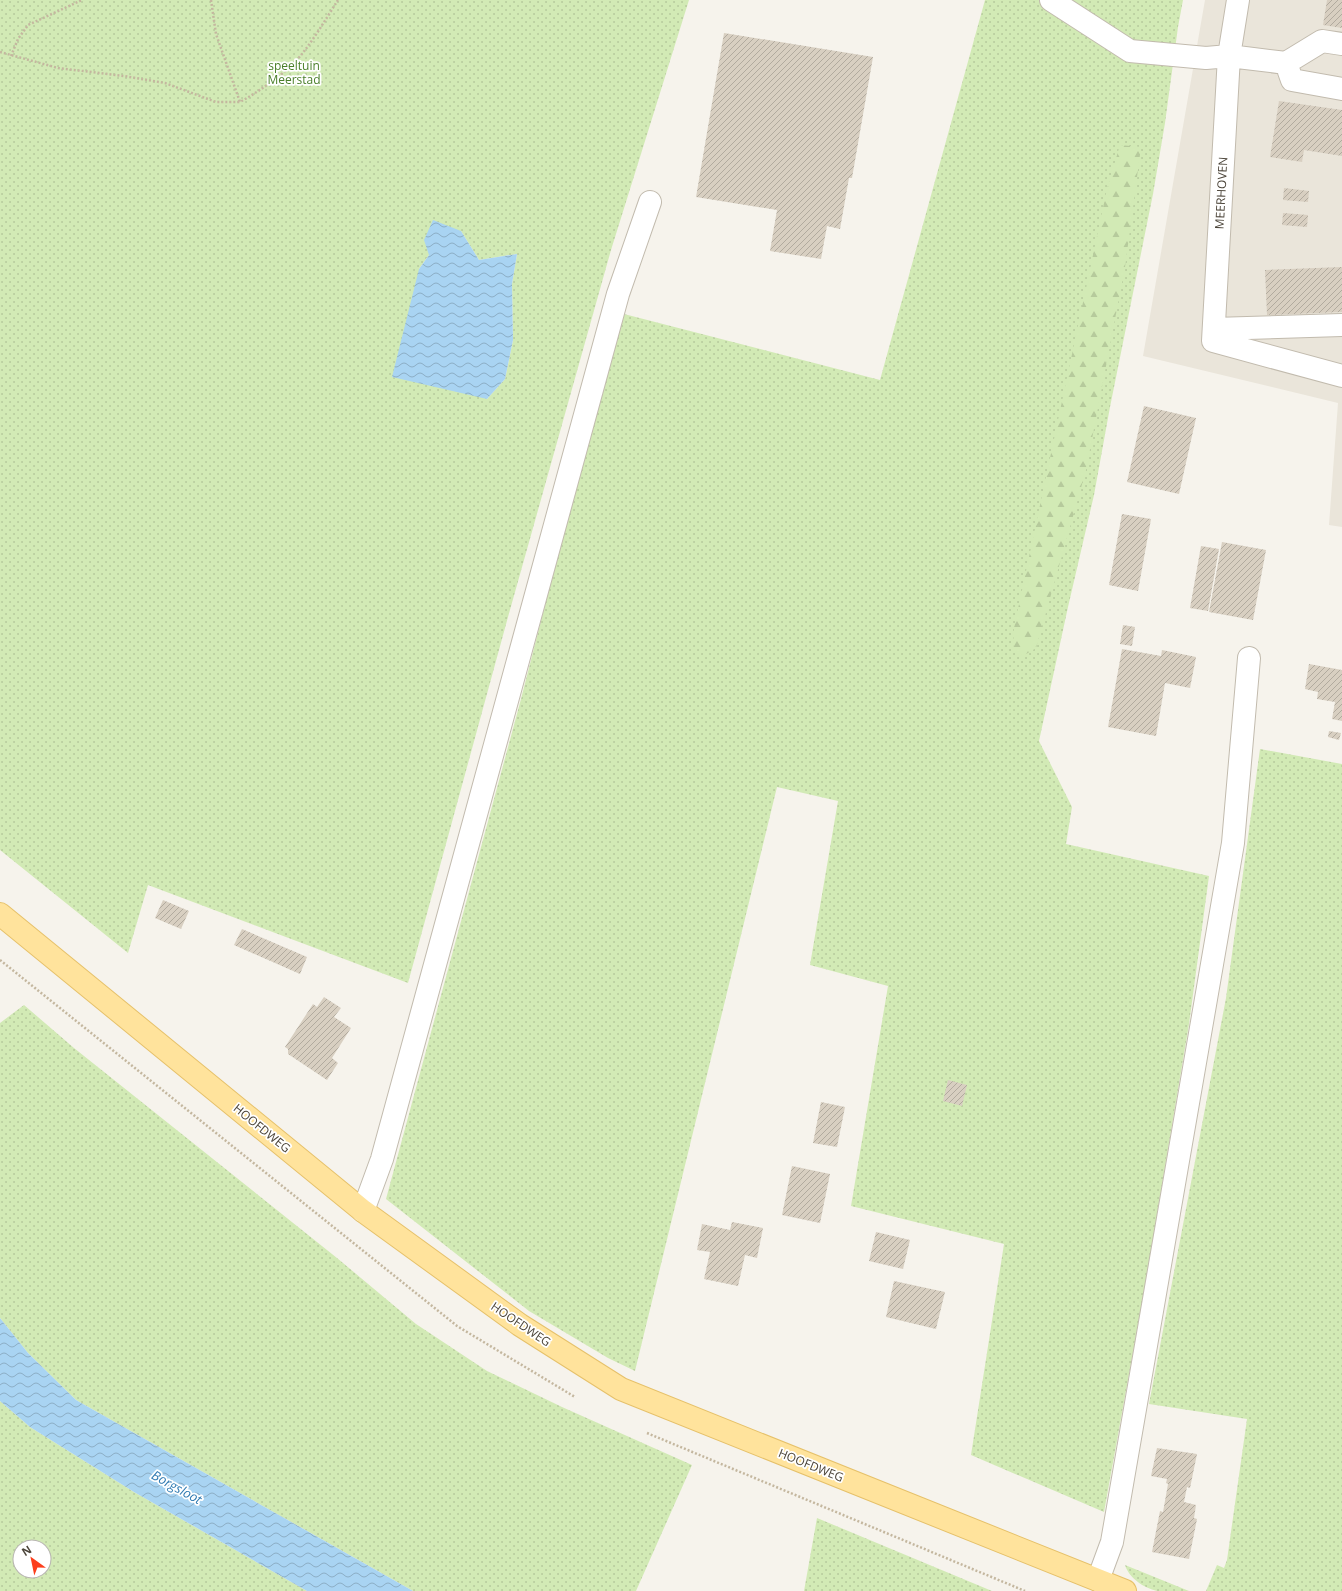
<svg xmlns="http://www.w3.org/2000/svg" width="1342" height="1591" font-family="'Open Sans',sans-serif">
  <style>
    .residential { fill: #eae5da }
    .grass { fill: url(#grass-dots); fill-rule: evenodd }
    .forest { fill: url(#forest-firs) }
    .water { fill: url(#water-waves) }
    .building { fill: url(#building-hatch) }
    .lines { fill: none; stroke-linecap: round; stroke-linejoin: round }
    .minor-casing { stroke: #c2bbae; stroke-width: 24 }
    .major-casing { stroke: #e6c16a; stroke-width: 24 }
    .path { stroke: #c4b79f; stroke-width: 2.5; stroke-dasharray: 2 2; stroke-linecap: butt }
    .minor { stroke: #fff; stroke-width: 22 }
    .major { stroke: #ffe39c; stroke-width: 22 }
    .labels { text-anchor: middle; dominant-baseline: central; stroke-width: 3.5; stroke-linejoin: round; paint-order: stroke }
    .park-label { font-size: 12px; fill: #4a7f2a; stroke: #fff }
    .street-label { font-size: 12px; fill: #4b4439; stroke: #fff }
    .water-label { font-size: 13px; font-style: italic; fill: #2e7ab2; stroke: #fff }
  </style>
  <defs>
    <pattern id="grass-dots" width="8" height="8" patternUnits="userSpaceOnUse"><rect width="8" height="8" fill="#d2eab5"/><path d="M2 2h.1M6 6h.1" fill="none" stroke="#b6ca9c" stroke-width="1.8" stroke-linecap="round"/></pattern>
    <pattern id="forest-firs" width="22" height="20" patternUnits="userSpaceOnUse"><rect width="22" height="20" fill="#d2eab5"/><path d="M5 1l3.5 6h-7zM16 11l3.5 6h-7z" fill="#b6ca9c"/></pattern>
    <pattern id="water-waves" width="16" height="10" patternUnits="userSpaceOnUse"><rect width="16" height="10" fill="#a9d4f2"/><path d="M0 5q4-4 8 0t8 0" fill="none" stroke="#8caec5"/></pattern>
    <pattern id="building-hatch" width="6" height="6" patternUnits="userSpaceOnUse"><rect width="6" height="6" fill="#d8cfc1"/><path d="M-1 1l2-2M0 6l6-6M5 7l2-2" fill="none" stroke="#b1aa9e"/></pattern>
  </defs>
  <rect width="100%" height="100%" fill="#f6f3ec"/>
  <path class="residential" d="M1205,0H1342V527L1329,525L1338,403L1143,356Z"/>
  <path class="grass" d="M0,0H689L611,250L508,617L408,983L148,885L128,953L0,850ZM461,231L479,260L517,254L512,284L513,340L505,379L487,399L419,269L429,255Z
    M985,0H1183L1178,27L1165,123L1153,194L1110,407L1094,495L1068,607L1039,741L1072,807L1066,844L1209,876L1189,1024L1145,1286L1104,1512L971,1455L1004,1244L851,1206L888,986L810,965L838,801L777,787L635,1371L608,1358L529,1311L386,1199L521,699L586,445L624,314L880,380Z
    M1260,749L1342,764V1591H1206L1217,1565L1224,1568L1227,1560L1247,1419L1149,1404L1226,998Z
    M24,1005L74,1048L337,1258L416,1324L487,1371L562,1407L692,1465L636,1591H413L76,1400L28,1353L0,1318V1023Z
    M0,1401L30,1427L134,1492L307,1591H0ZM20,1547H44V1571H20Z
    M817,1518L992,1591H804Z
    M1125,1565L1189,1591C1179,1591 1167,1591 1157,1591C1144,1588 1129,1578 1125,1565Z"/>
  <path class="forest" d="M1120,145L1141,147L1125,267L1086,470L1036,648L1023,656L1013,650L1014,628L1107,189Z"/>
  <path class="water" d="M433,220L461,231L479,260L517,254L512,284L513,340L505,379L487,399L392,377L419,269L429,255L424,240Z
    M0,1318L28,1353L76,1400L413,1591H307L134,1492L30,1427L0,1401Z"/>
  <path class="building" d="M1327,0H1342V28L1323,25Z
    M724,33L873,57L852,178H849L840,229L827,226L821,259L770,251L777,210L696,197Z
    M1279,101L1342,110V156L1304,150L1302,162L1270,157Z
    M1284,188L1309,191L1308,202L1283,200Z
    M1283,213L1308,215L1307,227L1282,225Z
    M1342,267V312L1267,315L1265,270Z
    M1144,406L1196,418L1179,494L1127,482Z
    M1122,514L1151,519L1138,591L1109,585Z
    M1222,542L1266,550L1253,620L1209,612Z
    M1201,546L1219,549L1208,611L1190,608Z
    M1123,625L1135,627L1132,646L1120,644Z
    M1122,649L1161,656L1162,650L1196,657L1190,688L1165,683L1156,736L1108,727Z
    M1309,664L1342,670V721L1332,719L1335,702L1317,699L1318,692L1305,689Z
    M1329,731L1341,733L1339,740L1328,737Z
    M163,900L189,911L181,929L155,918Z
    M242,929L307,957L300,974L234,945Z
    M324,997L341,1008L334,1017L351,1028L332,1058L338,1063L327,1080L288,1054V1049L285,1047L313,1004L317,1007Z
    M948,1080L967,1085L962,1106L943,1101Z
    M821,1102L845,1107L837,1147L813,1143Z
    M792,1166L830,1174L820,1223L782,1215Z
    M732,1222L763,1228L757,1258L745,1255L738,1286L704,1279L710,1252L697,1250L702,1224L730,1230Z
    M876,1232L910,1240L903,1269L869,1261Z
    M894,1281L945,1292L936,1329L886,1317Z
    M1157,1448L1197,1454L1190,1488L1187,1487L1184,1502L1196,1505L1194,1518L1197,1519L1189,1559L1152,1552L1160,1511L1163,1512L1168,1484L1166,1483L1167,1479L1151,1476Z"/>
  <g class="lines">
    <defs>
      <path id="minor" d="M1051,0L1130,51L1206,58L1229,56L1286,63L1322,41L1342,44
        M1238,0L1229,56L1213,341L1342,376
        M1286,63L1292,80L1342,89
        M1214,329L1342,325
        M363,1211L382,1159L618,294L650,202
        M1098,1580L1112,1542L1233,843L1249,658"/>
      <path id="major" d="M0,914L363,1211L520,1325L621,1389L1125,1591"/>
    </defs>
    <use href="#minor" class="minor-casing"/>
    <use href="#major" class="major-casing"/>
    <path class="path" d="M211,0L216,34L240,102C258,92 275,80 291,66C308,50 325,20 338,0
      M0,52L58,68L124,76L165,83L216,102H240
      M11,56L18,39L28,25L82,0
      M0,960L457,1326L575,1397
      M647,1433L1025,1591"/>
    <use href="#minor" class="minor"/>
    <use href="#major" class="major"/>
  </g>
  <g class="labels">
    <g class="park-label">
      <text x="294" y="65">speeltuin<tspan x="294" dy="14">Meerstad</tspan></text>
    </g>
    <g class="street-label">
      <text transform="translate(1221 193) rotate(-87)">MEERHOVEN</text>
      <text transform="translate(262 1128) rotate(39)">HOOFDWEG</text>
      <text transform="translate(521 1324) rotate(34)">HOOFDWEG</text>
      <text transform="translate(811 1465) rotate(22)">HOOFDWEG</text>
    </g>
    <g class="water-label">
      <text transform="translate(177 1487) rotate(29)">Borgsloot</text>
    </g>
  </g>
  <g transform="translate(32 1559) rotate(327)"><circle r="19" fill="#ffffff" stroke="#b7b4b0"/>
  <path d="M0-3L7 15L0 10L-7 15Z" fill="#fc3f1d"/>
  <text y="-6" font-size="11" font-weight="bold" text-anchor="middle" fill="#4b4439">N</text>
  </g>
</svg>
